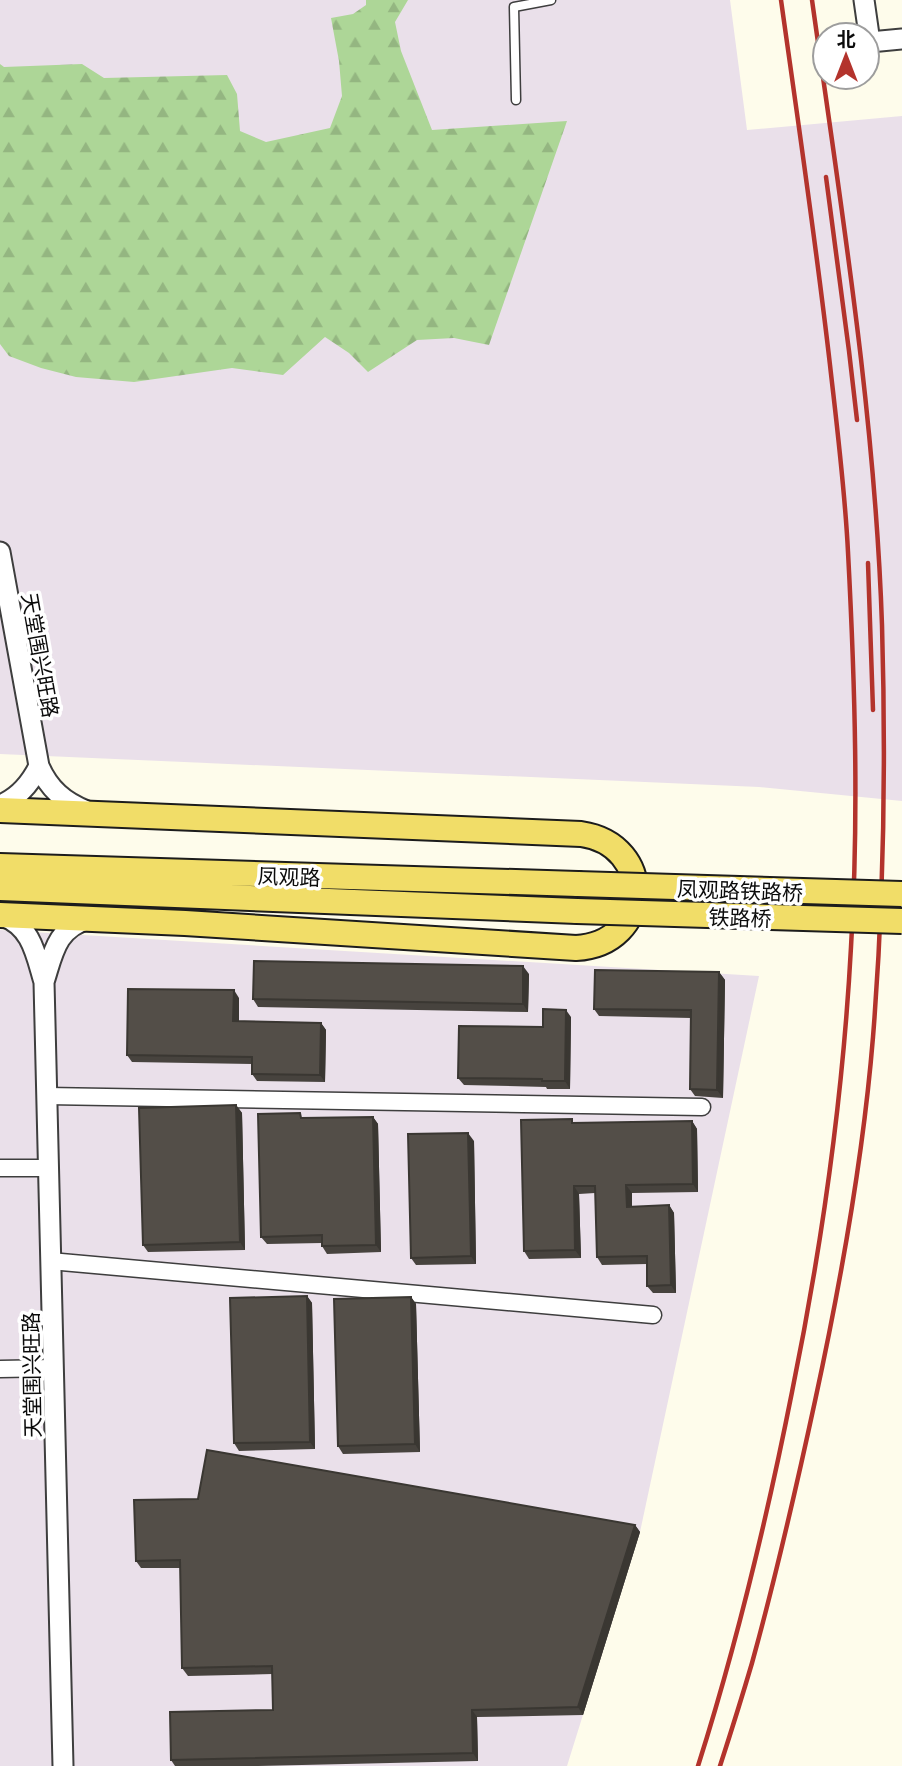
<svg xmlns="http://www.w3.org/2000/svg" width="902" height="1766" font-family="Literata,'Noto Sans SC',serif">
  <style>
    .industrial { fill: #eae0ea }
    .forest { fill: url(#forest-firs) }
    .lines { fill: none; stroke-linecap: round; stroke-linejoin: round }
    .service-casing { stroke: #3e3e3e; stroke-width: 11 }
    .minor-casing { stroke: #3e3e3e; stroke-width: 19 }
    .tertiary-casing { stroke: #3e3e3e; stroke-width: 23 }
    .primary-casing { stroke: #1c1c1c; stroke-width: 28 }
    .service { stroke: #fff; stroke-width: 8 }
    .minor { stroke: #fff; stroke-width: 16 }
    .tertiary { stroke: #fff; stroke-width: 19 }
    .primary { stroke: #f1dd68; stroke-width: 24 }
    .rail { stroke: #b3332c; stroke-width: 4.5 }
    .primary-bridge-casing { stroke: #1c1c1c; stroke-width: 28; stroke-linecap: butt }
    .primary-bridge { stroke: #f1dd68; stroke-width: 24 }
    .wall { fill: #47433e }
    .shaded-wall { fill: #3a3732 }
    .building { fill: #534e48; stroke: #3a3732; stroke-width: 2 }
    .labels { text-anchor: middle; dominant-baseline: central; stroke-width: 7; stroke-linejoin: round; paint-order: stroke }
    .street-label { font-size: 21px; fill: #0b0b0b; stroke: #fff }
  </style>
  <defs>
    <pattern id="forest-firs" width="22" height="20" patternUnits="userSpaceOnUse" patternTransform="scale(1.75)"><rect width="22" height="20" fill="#add697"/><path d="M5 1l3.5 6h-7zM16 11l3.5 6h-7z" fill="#94b681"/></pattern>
  </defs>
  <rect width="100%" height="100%" fill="#fefceb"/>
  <path class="industrial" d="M0,0H730L747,130L902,116V801L759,787L0,754Z
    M0,930L759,976L640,1532L567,1766H0Z"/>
  <path class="forest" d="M366,0H408L395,22L401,51L432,130L567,121L489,345L454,338L417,340L368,372L349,353L325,337L283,375L232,368L134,382L76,377L41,368L9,356L0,344V64L4,67L82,64L104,78L227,75L237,94L240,131L266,142L330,128L342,96L339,61L331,18L353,14L366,5Z"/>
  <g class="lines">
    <defs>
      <path id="service" d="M516,100L514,7L551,0"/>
      <path id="minor" d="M47,1096L702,1107
        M0,1168H48
        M50,1261L653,1315
        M0,1369L53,1368"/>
      <path id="tertiary" d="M864,0L870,42L902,39
        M0,552L39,766C49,789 64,802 87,811
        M0,805C18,798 30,784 39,766
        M2,916C32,926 36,956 44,982L63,1766
        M44,982C53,954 56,928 89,919"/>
      <path id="primary" d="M0,810L581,834C656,845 652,944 576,948L185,923L0,915
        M0,866L578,884
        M0,888L577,911"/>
    </defs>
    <use href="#service" class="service-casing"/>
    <use href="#minor" class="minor-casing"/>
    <use href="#tertiary" class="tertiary-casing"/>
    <use href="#primary" class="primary-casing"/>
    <use href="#service" class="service"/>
    <use href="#minor" class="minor"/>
    <use href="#tertiary" class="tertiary"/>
    <use href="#primary" class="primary"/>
    <path class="rail" d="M826,177L849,351L857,420
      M868,563L873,710
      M698,1766C737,1643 767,1518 792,1392C822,1245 843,1097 851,947C859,816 855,684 848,552C845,490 837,427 830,365C816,243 798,121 781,0
      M720,1766C731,1732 742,1697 752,1663C776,1576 796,1489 815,1401C841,1281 863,1160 873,1037C884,900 886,762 882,625C875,415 841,207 812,0"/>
    <defs>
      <path id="primary-bridge" d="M578,884L902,894
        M577,911L902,921"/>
    </defs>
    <use href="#primary-bridge" class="primary-bridge-casing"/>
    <use href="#primary-bridge" class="primary-bridge"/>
  </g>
  <path class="wall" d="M719,972L725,980L723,1098L695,1096L690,1089L691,1018L599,1016L594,1009Z
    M529,974L528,1012L258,1007L253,999Z
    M239,998V1021L321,1023L326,1030L325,1082L257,1081L252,1074V1064L132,1062L127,1055Z
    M571,1017L570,1089H547L546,1087L464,1085L458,1078L543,1027Z
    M236,1105L242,1113L245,1250L148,1252L143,1245Z
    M373,1117L378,1124L381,1252L327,1254L322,1246V1243L267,1244L261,1237L304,1118Z
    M692,1121L697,1129L698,1192L632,1193V1207L669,1205L674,1213L676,1293H653L647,1286V1264L602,1265L597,1257L595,1193L579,1194L581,1258L529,1259L524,1251L575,1123Z
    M474,1141L476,1264L416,1265L411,1258Z
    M307,1296L312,1303L315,1449L239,1451L234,1443Z
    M411,1297L416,1304L420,1452L343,1454L338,1446Z
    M635,1525L640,1532L583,1715L477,1717L478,1761L258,1766H175L171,1760L273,1710L272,1674L188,1676L182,1668L180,1568H141L136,1561Z"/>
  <path class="shaded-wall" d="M523,966L529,974L528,1012L523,1004Z
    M719,972L725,980L723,1098L717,1090Z
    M234,990L239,998V1029L233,1021Z
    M566,1010L571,1017L570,1089L565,1081Z
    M321,1023L326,1030L325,1082L320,1075Z
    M236,1105L242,1113L245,1250L240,1242Z
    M373,1117L378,1124L381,1252L376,1245Z
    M692,1121L697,1129L698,1192L693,1184Z
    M468,1133L474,1141L476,1264L471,1256Z
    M626,1185L632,1193V1214L627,1207Z
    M574,1186L579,1194L581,1258L575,1250Z
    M669,1205L674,1213L676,1293L671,1285Z
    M307,1296L312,1303L315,1449L310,1442Z
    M411,1297L416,1304L420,1452L415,1444Z
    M635,1525L640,1532L583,1715L578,1707Z
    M472,1710L477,1717L478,1761L473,1753Z"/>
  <path class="building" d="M254,961L523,966V1004L253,999Z
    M595,970L719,972L717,1090L690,1089L691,1010L594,1009Z
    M128,989L234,990L233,1021L321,1023L320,1075L252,1074V1057L127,1055Z
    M543,1009L566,1010L565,1081H542V1079L458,1078L459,1026L543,1027Z
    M236,1105L240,1242L143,1245L139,1108Z
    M300,1113L301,1118L373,1117L376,1245L322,1246V1235L261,1237L258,1114Z
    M572,1119V1123L692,1121L693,1184L626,1185L627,1207L669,1205L671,1285L647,1286V1256L597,1257L595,1186H574L575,1250L524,1251L521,1120Z
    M468,1133L471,1256L411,1258L408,1134Z
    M307,1296L310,1442L234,1443L230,1298Z
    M411,1297L415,1444L338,1446L334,1299Z
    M207,1450L635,1525L578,1707L472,1710L473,1753L171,1760L170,1712L273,1710L272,1666L182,1668L180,1560L136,1561L134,1500L198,1499Z"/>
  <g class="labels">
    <g class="street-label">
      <text transform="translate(42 655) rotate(80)">天堂围兴旺路</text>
      <text transform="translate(289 875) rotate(2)">凤观路</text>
      <text transform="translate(740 889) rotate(2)">凤观路铁路桥</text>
      <text transform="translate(740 916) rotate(2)">铁路桥</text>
      <text transform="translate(30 1375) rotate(-91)">天堂围兴旺路</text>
    </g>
  </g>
  <g transform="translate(846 56)"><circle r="33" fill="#ffffff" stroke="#9d9d9d" stroke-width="2"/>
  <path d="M0-5L12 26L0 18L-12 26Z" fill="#b3332c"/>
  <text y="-10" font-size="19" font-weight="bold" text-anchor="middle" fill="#0b0b0b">北</text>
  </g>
</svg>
